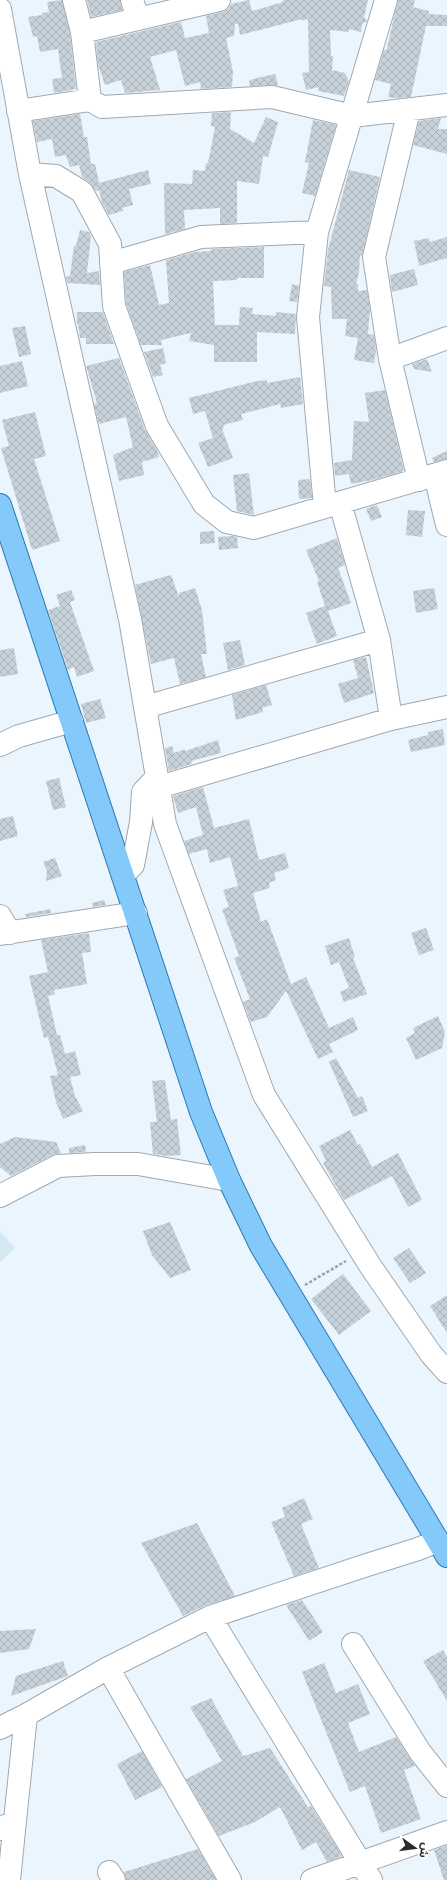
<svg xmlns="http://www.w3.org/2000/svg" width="447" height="1880" font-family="Inter,'Noto Sans Arabic',sans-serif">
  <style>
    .built { fill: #d7e8f5 }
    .building { fill: url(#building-cross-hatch) }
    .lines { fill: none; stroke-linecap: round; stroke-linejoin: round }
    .minor-casing { stroke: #a0a9b1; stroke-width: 24 }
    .major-casing { stroke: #2d7aaf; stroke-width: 24 }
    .path { stroke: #99a1a7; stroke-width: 2.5; stroke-dasharray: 3 2; stroke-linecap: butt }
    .minor { stroke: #fff; stroke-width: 22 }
    .major { stroke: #83c9f9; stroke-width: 22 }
  </style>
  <defs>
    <pattern id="building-cross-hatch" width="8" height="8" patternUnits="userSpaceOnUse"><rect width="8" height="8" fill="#c7d1d9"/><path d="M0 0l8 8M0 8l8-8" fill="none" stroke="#abb4bb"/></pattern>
  </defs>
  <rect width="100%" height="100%" fill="#ebf5fd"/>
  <path class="built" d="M0,1231L15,1248L0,1262Z"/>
  <path class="building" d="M62,0L70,34L76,89L54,93L52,79L62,78L58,49L40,52L37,36L33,37L28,17L42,15V13L49,12L47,2Z
    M87,0H120L122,10L91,17Z
    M249,0L252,11L283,2V0H368L364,17L367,21L362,24L361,32L349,29V32L330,30L331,56H333L332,70L345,73L349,81L344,96L318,91L319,87L306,90L302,73L309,72L308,19L302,21V19L240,35L238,24H235L234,36L226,38L233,72L232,87L201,89L200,82L185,86L176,50L150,57L160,90L125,93L121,80L105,85L98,64L96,42L181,22L185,38L209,33L206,16L222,12L228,9L231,4Z
    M398,0H415L413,7L429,11L428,14L447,15V26H426L411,97L395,98L388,97L391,84L375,80L384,49L386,51L387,48Z
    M275,74L278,85L250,86L249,80Z
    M231,112L230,129L254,143L266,117L278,122L268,157L263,156L259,184L237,181V223L220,224V208L184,210L185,229L165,234L164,183L192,184L193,170L205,171L206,163H208L215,127L211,126L212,113Z
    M80,114L84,137H87L91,164H95L99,183L148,170L151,184L129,189L133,205L122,208L123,211L109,215L102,203L99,190L96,191L89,182L82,177L79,165L70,167L66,155L55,157L52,139L37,142L33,121Z
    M441,118L438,129H447V154L413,145L419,121Z
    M313,120L336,125L315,196L302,193L309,163L305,162Z
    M349,170L380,177L362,256L360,255L359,272L356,285L358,284V291L367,290L370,309L368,334L374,335L376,350L374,363L354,360L358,338L345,336L347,319H332L331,287L324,286L328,250Z
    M80,230L89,232L91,236L87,273L99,271L100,285L67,283L66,277L70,276L74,246H76Z
    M447,237V258L419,266L414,241L429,238L430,242Z
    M264,247V278H237V280L213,281L215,325H239L240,307L253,308L252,314L276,316V312L296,314L295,334L257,332V362H214V345L189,341L191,333L161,340L162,345H141L126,303L124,272L150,265L159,305L169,303L166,260L195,252L211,251V249Z
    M414,269L418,285L392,292L390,275Z
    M292,284L299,286L297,302L289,301Z
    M77,312H103L114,344H86V338H80L78,324H77Z
    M25,326L31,354L19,357L12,328Z
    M163,348L166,363L160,365L163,375L153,377L144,352Z
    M119,358L145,430L157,450L159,457L142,462L144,475L119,481L113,455L133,447L126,417L99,424L94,404L97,403L86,366Z
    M427,359L432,372L414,369L412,364Z
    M22,361L28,386L0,393V366Z
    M300,377L303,404L281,408L280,404L241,414L243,420L223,425L224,428L222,429L233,458L208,467L198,443L213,438L205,411L193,414L189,398L257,381L267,380V383Z
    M385,390L404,471L372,480L351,484L349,474L335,476L334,463L352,460L354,421L369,422L365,393Z
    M35,412L46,456L34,459L60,541L32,550L1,448L9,446L2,420Z
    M447,451V459L434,462L432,458Z
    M249,473L254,515L237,511L233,475Z
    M310,479L312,498L299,499L298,480Z
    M377,505L382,517L371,521L366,509Z
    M408,510L425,511L422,537L406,535Z
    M214,531L215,543L200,544V532Z
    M233,536L237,537L238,548L219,550L218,537Z
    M337,538L345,565L338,568L351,603L328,611L337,636L317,644L306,613L325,606L317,582L319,581L306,550Z
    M171,575L179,597V593L195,588L202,610L207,654H201L206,677L180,684L174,658L151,664L135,585Z
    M434,588L438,609L416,613L413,591Z
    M71,590L75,600L70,602L94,671L77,677L74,667L68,670L48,610L60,606L56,595Z
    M240,640L245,665L228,670L223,643Z
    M14,648L18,674L0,677V650Z
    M366,657L374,693L344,703L338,684L358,678L353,660Z
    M266,685L272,705L262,708L263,712L236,720L232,695Z
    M100,699L106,718L86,723L81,704Z
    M443,729L445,745L411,752L408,740L428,735V732Z
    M218,740L221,753L191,761L192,764L169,771L165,748L172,746L174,753L185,749V751Z
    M59,778L66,807L53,810L46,781Z
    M203,787L214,828L249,819L259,860L285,853L289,868L274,873L276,880L269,883L270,888L253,893L261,922L267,919L291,984L306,977L329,1028L353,1017L358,1030L329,1044L333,1052L318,1059L286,991L267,1017L251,1022L243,1002L250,999L234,958L239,956L222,909L229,907L223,890L238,886L230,857L210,863L207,849L189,854L184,841L203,835L196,807L178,813L173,796Z
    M13,816L18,836L0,841V819Z
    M55,858L62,876L46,881L47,871L43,862Z
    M104,900L106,905L93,907L92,903Z
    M85,908L26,917L25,914L50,909L51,913Z
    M426,928L434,950L419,955L411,933Z
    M89,933L91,952L82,953L87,984L54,990L55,994L48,996L57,1035H60L65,1054L75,1051L81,1075L70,1077L75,1096L83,1111L63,1119L56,1102L50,1076L58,1075L48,1037L44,1038L29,976L48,972L41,940Z
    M349,938L355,957L353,958L367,994L344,1002L340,992L349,988L339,962L331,965L325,946Z
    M438,1016L445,1032L442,1048L416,1060L406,1038L415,1033L413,1028Z
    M336,1058L358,1098L362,1096L368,1111L353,1117L329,1062Z
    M165,1080L171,1120L177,1119L181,1155L167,1156L153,1154L150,1122H157L152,1081Z
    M350,1130L358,1145L360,1144L372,1167L398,1153L422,1200L408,1207L392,1176L344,1200L323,1163L326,1161L319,1146Z
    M15,1137L56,1142L61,1153L52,1155L11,1176L0,1167V1144Z
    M85,1145L86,1152L69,1153V1148Z
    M170,1222L191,1270L170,1278L152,1255L143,1231Z
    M409,1248L426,1273L410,1283L393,1258Z
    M343,1274L371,1311L339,1335L311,1299Z
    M447,1295V1333L430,1306Z
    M304,1498L313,1519L301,1524L319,1568L294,1576L271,1522L285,1517L282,1508Z
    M197,1523L235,1596L206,1605L183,1616L141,1543Z
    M302,1600L323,1632L309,1641L286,1605Z
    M36,1629L29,1649L0,1653V1631Z
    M443,1650L447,1657V1701L423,1661Z
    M63,1661L68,1676L11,1696L16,1676Z
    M324,1663L336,1693L358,1684L370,1714L348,1723L359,1752L396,1737L415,1766L404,1770L421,1819L381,1833L365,1786L350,1792L302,1672Z
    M211,1698L243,1756L270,1748L308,1807L311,1806L342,1856L327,1862L316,1842L302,1850L280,1807L255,1822L219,1836L186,1779L222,1761L190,1707Z
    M142,1751L162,1787L135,1800L117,1764Z
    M447,1845V1880H444L434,1850Z
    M198,1849L216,1880H126L124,1872Z"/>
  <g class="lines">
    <defs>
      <path id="minor" d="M74,0L82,32L219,0
        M132,0L138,19
        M0,9L30,174L130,619L165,824L264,1095L371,1267L431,1354L447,1372
        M82,32L90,100
        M409,110L374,257L390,359L419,480
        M18,111L90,100L102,107L272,97L352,116L447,105
        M30,174L56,176L82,192L110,244L114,306L157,426L204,504L227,522L254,528L447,471
        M111,263L201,237L317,232
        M390,359L447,338
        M435,475L447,525
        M325,507L308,317L317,232L386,0
        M379,640L391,719
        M145,707L379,640L340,503
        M0,745L19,736L72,721
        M159,787L391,719L447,707
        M123,875L133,865L141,822L143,792L157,777
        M0,916L10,933
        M0,934L136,913
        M0,1196L58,1166L95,1164H138L229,1180
        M210,1617L371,1880
        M353,1644L420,1752L447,1786
        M108,1668L230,1880
        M0,1728L26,1715L108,1668L210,1617L367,1565L418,1549L438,1541
        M0,1829L15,1821L26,1715
        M109,1872L114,1880
        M9,1880L15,1821
        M312,1880L447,1832"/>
      <path id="major" d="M0,505L201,1112L229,1180L261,1246L447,1556"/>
    </defs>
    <use href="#minor" class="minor-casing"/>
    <use href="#major" class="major-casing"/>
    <path class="path" d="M305,1285L346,1261"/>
    <use href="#minor" class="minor"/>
    <use href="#major" class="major"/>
  </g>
  <g transform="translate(415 1848) rotate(104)" stroke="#ffffff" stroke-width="3" paint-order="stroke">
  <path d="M0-3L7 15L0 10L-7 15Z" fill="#272b2e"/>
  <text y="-6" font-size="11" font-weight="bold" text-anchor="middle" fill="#272b2e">ش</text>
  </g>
</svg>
